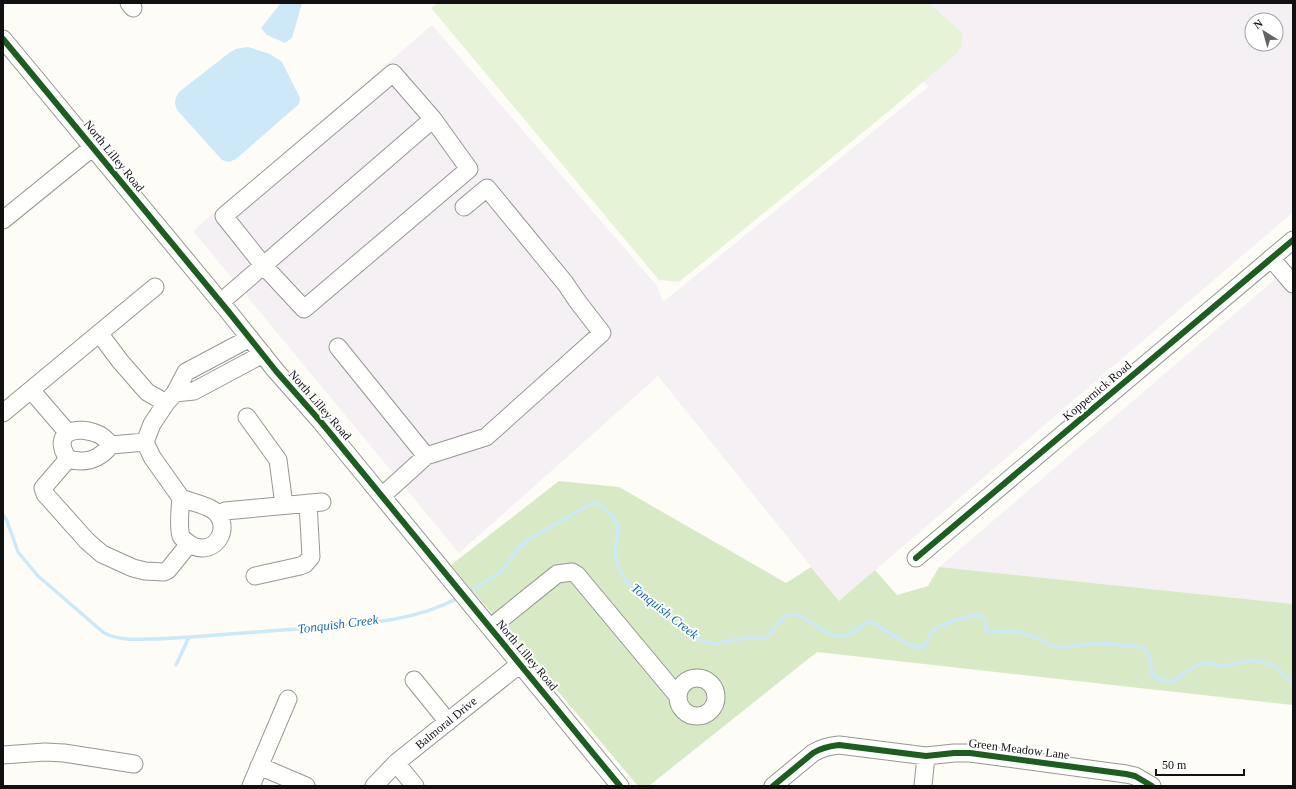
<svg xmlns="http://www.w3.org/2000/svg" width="1296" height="789" font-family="'Times New Roman',serif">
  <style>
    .industrial { fill: #f5f0f3; fill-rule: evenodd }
    .green { fill: #e7f3d7 }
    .forest { fill: #d8eac5 }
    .water { fill: #cde8f7 }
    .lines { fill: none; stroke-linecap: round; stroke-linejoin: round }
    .stream { stroke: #cde8f7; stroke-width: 3.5 }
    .minor-casing { stroke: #979795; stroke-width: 19 }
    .minor { stroke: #fffffe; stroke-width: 17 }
    .cycleway-casing { stroke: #fff; stroke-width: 8 }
    .cycleway { stroke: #1b5e20; stroke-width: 6 }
    .labels { text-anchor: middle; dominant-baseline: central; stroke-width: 4; stroke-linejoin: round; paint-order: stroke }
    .street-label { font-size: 12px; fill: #111; stroke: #fff }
    .water-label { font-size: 13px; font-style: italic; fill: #1768a6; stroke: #fff }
  </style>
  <rect width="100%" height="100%" fill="#fdfcf7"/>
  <path class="industrial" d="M861,3H1293V212L839,601L658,376L459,553L193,231L432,25L657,286L663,302L928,87ZM1252,20H1276V44H1252Z
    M1293,264V604L939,567Z"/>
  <path class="green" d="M438,3H928L963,33L961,46L957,53L889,111L679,282L659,280L431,8Z"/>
  <path class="forest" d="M559,481L619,487L786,583L811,567L839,601L875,570L897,595L928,586L939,567L1293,604V705L817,652L650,785L647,786H638L451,565Z"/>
  <path class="water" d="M281,3H302L292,38L285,43L267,35L261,28Z
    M248,47L270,54L282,62L300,98L299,104L236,159L229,162L222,160L178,111C173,103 175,99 179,92L229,53L236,49Z"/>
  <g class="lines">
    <path class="stream" d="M3,515L7,521L18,552L38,576L104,633C120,641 138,639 155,639C203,637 250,632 298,629C351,624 410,624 458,598
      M467,593L501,572L517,550L529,539L591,504L595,503C601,506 605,510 610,514C623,527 616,535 615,551C615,559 618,567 622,574C634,593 654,606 672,619C681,626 689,633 699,639C720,651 744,631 764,639C773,633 777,622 786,616C800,607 821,635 838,636C856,637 859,622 872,622L905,643L918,648L925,645C928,642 928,637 930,634C936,626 974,611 982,617C987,620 985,626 986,631L1019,632L1037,638L1056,647H1064L1101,643L1142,647C1153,655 1149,664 1152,675L1158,679L1173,682L1187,671L1199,664L1206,663L1221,666L1248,661H1261L1276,667L1293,684
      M176,665L189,637"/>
    <defs>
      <path id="minor" d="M129,3L133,8
        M3,39L228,311L276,371L321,422L620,786
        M3,220L93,147
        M1271,258L1293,284
        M221,302L433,119L393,73L224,216L263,265L304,309L469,169L433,119
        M99,333L120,361L147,392L166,403
        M338,347L426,456
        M31,390L68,433
        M175,393L194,391L263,354
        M3,413L155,287
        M247,417L278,460L284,505
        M145,442L152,457L181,498
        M111,445C108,442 104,437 100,435C77,424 50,432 68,459C86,464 99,460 111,445L145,442L152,424L166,403L175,393L186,372L250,338
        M68,459L43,488L45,494L87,541L102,554L133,568L145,571L164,572L168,570L189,544
        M382,496L426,456L486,437L602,333L578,302L565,283L487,188L464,207
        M181,498C190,502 204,504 213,510C233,525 217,556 193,546C188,543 184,541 181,536C178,527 180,508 181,498Z
        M218,514L225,511L322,502
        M916,558L1293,240
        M255,576L300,566L305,564L311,557L308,503
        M490,628L557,574L572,572L577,575L677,695
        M678 697a19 19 0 1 1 38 0a19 19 0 1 1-38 0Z
        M414,680L448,722
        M3,755L45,752L64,753L134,764
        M396,763L415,786
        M259,766L306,786
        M251,786L288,699
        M374,786L396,763L520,664
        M773,786L813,753C821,748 829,746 839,745L926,756L954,753H970L1126,774L1135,776L1152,786
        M923,786L926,756"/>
    </defs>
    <use href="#minor" class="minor-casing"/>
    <use href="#minor" class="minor"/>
    <defs>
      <path id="cycleway" d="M3,39L228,311L276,371L321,422L620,786
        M916,558L1293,240
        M773,786L813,753C821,748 829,746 839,745L926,756L954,753H970L1126,774L1135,776L1152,786"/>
    </defs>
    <use href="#cycleway" class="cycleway-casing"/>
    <use href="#cycleway" class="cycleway"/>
  </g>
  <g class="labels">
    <g class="street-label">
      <text transform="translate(114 156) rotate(51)">North Lilley Road</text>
      <text transform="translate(1097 391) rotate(-40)">Koppernick Road</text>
      <text transform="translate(320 405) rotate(49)">North Lilley Road</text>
      <text transform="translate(527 655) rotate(50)">North Lilley Road</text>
      <text transform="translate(446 723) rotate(-39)">Balmoral Drive</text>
      <text transform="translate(1019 749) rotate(7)">Green Meadow Lane</text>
    </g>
    <g class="water-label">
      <text transform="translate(665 611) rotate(38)">Tonquish Creek</text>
      <text transform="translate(338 624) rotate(-7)">Tonquish Creek</text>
    </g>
  </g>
  <rect width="1296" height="789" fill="none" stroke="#111111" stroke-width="8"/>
  <g transform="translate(1264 32) rotate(323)"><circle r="19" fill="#ffffff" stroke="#a0a0a0"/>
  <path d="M0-3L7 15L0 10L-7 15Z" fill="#646362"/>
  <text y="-6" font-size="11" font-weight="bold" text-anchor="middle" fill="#111111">N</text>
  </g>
  <path d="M1156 769v6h88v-6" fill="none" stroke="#111111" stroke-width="2"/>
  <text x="1162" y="769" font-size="12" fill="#111111" stroke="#ffffff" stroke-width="3" paint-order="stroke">50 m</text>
</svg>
